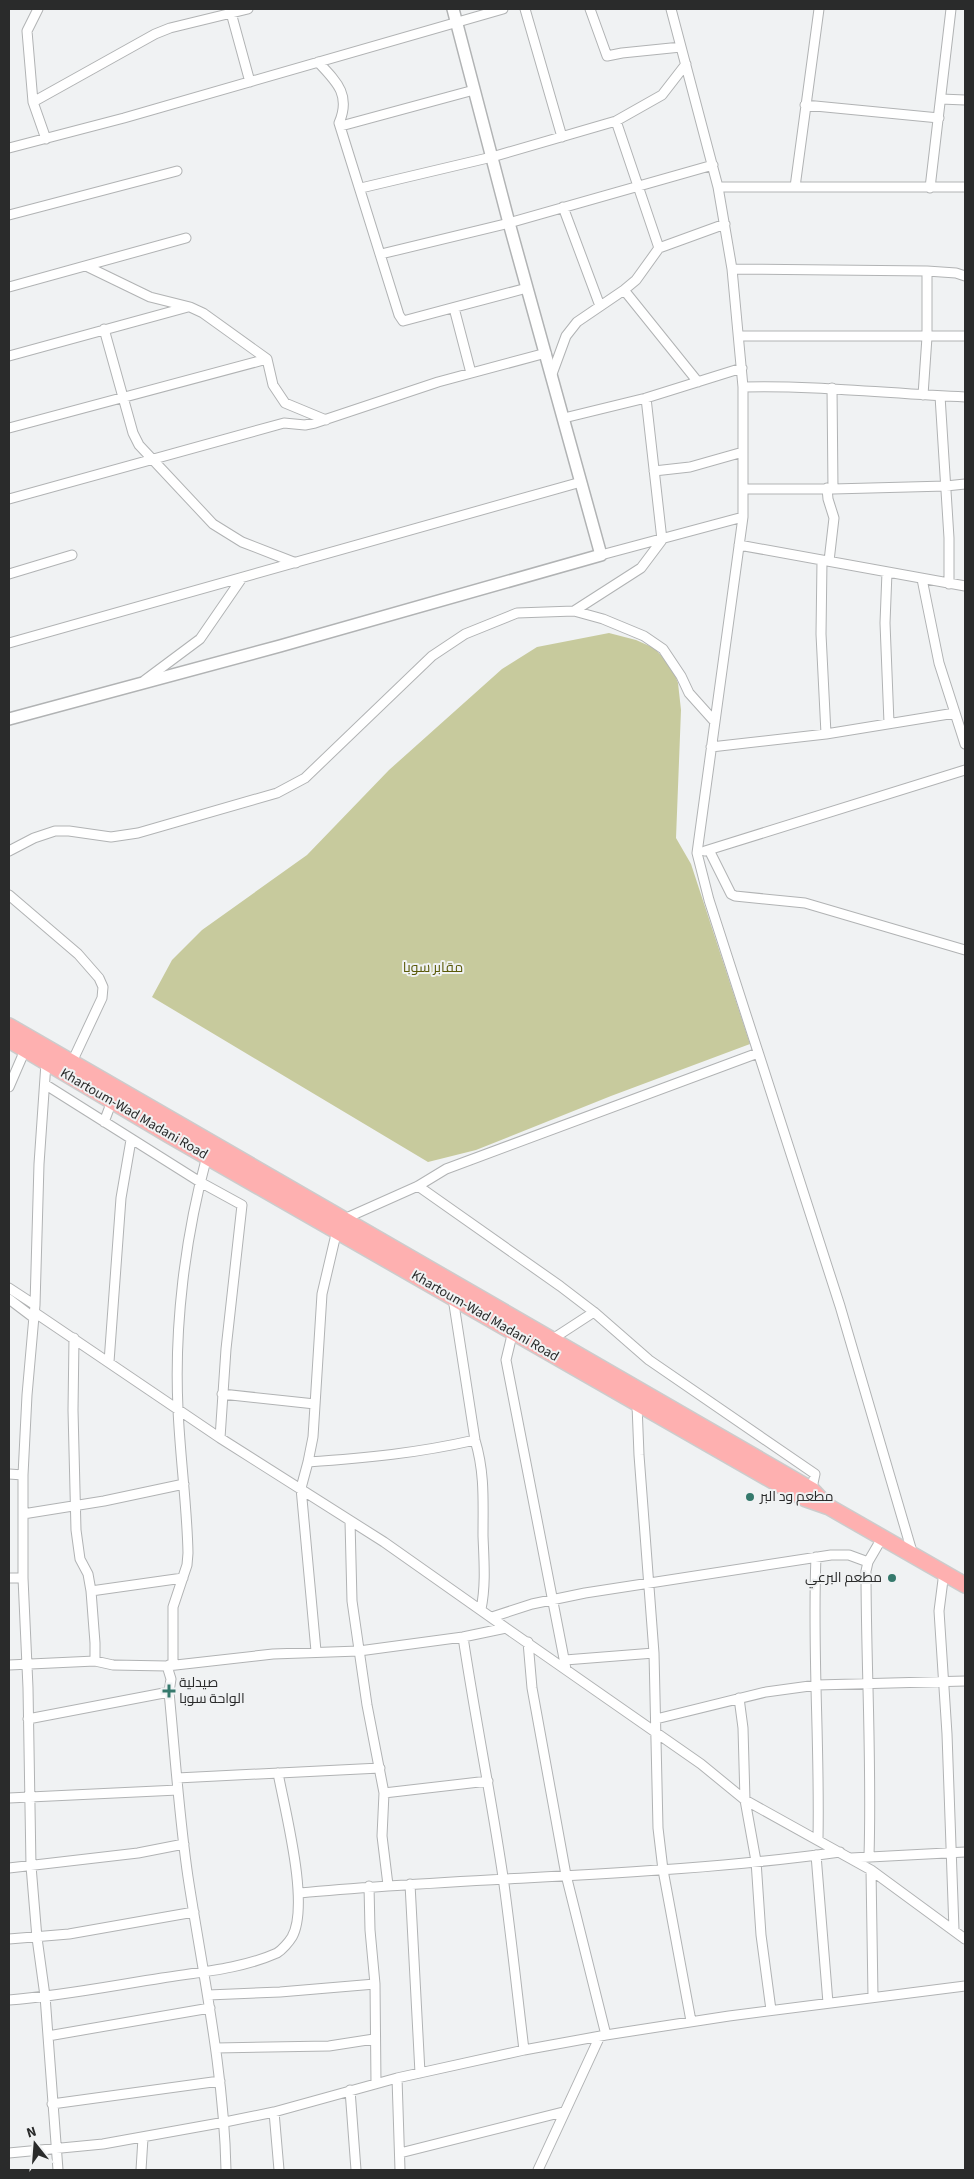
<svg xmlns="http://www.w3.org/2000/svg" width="974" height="2179" font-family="'Source Sans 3',Cairo,sans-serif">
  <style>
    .green { fill: #c7ca9d }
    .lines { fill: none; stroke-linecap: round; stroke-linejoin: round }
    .minor-casing { stroke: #b1b3b4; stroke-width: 11 }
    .tertiary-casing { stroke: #b1b3b4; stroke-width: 14 }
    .trunk-casing { stroke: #ccc; stroke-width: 18 }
    .minor { stroke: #fff; stroke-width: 9 }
    .tertiary { stroke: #fff; stroke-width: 11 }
    .trunk { stroke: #feb0b0; stroke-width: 15 }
    .poi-dot { fill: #35796c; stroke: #f0f2f3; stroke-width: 2 }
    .labels { text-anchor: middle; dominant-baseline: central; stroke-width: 4; stroke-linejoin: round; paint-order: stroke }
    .park-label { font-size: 14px; fill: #5a5a09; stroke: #f0f2f3 }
    .street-label { font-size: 14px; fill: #2a2b2b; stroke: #f0f2f3 }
    .poi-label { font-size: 14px; fill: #2a2b2b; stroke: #f0f2f3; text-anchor: start }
  </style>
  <rect width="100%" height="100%" fill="#f0f2f3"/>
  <path class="green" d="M609,633L636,640L654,648L672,667L678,683L681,710L676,838L691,864L750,1044L611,1096L476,1150L428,1162L152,997L172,960L202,930L307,855L389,770L502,669L537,647Z"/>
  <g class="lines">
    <defs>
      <path id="minor" d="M38,9L27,31L33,102L46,139
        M230,9L250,82
        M525,9L562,137
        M590,9L607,56L622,53L681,47
        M671,9L718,187L732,269L743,387V517L697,853L709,900L840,1306L913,1555
        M318,62C337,82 351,95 339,123L399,315L403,321L527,288
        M941,99L965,100
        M33,102L155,34L170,28L248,9
        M805,105L939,118
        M616,121L659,248
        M341,126L474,90
        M9,148L124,118L503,9
        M718,187H965
        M795,187L819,9
        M361,188L492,157L616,121L662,95L686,64
        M930,188L951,9
        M563,207L600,306
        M9,215L177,171
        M381,254L509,223L713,165
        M86,266L150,297L190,307L203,313L267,359L273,385L285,403L326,420
        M732,269L927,271L956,273L965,276
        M9,287L186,238
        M624,290L698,382
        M454,308L471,373
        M104,329L133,433L139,445L213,524L242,542L296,563
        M739,336H965
        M9,356L188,307
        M552,374L566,336L577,322L624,290L636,280L659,248L725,224
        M743,387C817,385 891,394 965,397
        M832,388L833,489
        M923,395L927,337V271
        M940,396L949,538V584
        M564,418L646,398L742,368
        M9,428L267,359
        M654,471L690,467L743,452
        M827,488L828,499L834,518L829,561
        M744,489H833L946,486L965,484
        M9,499L284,423L305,425L315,423L438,382L546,353
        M739,545L965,586
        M601,555L743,517
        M822,561L821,634L826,734
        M887,572L885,623L889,723
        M9,574L72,555
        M922,579L939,663L965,744
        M574,611L641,568L662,540L646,398
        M9,643L581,482
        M145,680L200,639L242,578
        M711,747L826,734L955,713
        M709,850L731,894L735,896L805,903L965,950
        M9,851L34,838L55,831H69L111,837L138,833L277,793L305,778L432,656L465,634L517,613L574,611L603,619L644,636L663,649L681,676L689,693L715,722
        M705,851L965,770
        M9,895L78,954L99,978L103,987L102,998L72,1062
        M46,1063L39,1164L35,1305L27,1395L23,1475V1578L28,1688L31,1866L37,1938L45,1996L58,2170
        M46,1085L200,1182L242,1205L226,1349L220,1438
        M9,1087L25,1050
        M104,1122L112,1101
        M207,1156C185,1237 174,1326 178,1409C180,1457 187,1505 188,1553L187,1565L173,1607V1663L167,1666L171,1679L169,1692C175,1754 179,1816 188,1877C203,1975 224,2071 226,2170
        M418,1186L560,1286L594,1312L649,1360L815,1474L811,1492
        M344,1219L418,1186L446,1169L758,1053
        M9,1288L35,1305
        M453,1298L475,1440C485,1473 483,1502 483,1536C484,1561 486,1585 481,1609
        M9,1299L34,1318
        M34,1312L220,1438L384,1542L506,1628
        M513,1331L506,1360L566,1669
        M74,1338L73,1410L76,1530L80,1559L88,1574L91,1591L95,1643V1661
        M551,1340L594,1312
        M109,1362L121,1198L131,1140
        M222,1394L315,1404
        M637,1405L639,1455L654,1653L658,1828L663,1870L691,2021
        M308,1462C367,1458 418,1453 475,1440
        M9,1474L23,1475
        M23,1514L104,1501L184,1484
        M350,1521L352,1601L367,1705L384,1793L382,1836L388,1885
        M816,1557C812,1651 820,1745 818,1839
        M944,1572L939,1611L947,1734L954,1930
        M9,1578H23
        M91,1591L183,1578
        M492,1617L532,1604L585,1593L831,1555H849L868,1562
        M463,1637C475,1717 491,1796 503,1877C511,1934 517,1992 524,2050
        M528,1642L532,1688L566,1875L606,2035
        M316,1651L301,1488L308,1462L313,1437L322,1294L337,1230
        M565,1660L654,1653
        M9,1665L95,1661L113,1665L167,1666L273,1654L359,1651L463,1637L506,1628L701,1764L745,1800L871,1870L965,1939
        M739,1698L743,1728L745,1800L756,1861L761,1935L771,2010
        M28,1719L169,1692
        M656,1719L766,1692L817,1685L965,1681
        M177,1778L380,1768
        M384,1793L488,1781
        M9,1798L178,1790
        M816,1855L828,2003
        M869,1856C872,1761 866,1666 866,1571L868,1562L882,1538
        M851,1858L965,1852
        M9,1868L138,1853L184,1844
        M871,1870L873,1997
        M410,1884L420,2073
        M369,1886L370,1930L375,1984L376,2083
        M300,1893C480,1876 661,1877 840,1852
        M9,1939L69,1934L194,1912
        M208,1995L280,1992L375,1984
        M9,2000C60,1996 111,1986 162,1978C200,1972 241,1969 277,1953C282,1950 289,1942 292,1937C310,1905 285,1811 278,1773
        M48,2036L210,2008
        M216,2048L329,2046L374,2039
        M397,2078L400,2170
        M350,2090L356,2170
        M52,2104L220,2081
        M274,2112L279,2170
        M9,2153L103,2144L225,2122L274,2112L397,2078L524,2050L606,2035L729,2016L965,1986
        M400,2153L563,2112
        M141,2170L143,2138
        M538,2170L600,2036"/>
      <path id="tertiary" d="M9,719L280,646L601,555L509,223L453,9"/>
      <path id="trunk" d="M9,1026L793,1479L812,1490L826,1505
        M9,1040L169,1135L787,1489L806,1499L829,1507L965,1585"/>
    </defs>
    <use href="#minor" class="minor-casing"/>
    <use href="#tertiary" class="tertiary-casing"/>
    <use href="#trunk" class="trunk-casing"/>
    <use href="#minor" class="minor"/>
    <use href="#tertiary" class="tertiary"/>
    <use href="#trunk" class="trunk"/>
  </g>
  <g class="poi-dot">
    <circle cx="750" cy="1497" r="5"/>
    <circle cx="892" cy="1578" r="5"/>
    <path d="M166.5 1683.5h5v5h5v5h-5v5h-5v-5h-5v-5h5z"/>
  </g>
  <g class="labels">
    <g class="park-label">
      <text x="433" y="968">مقابر سوبا</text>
    </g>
    <g class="street-label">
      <text transform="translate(134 1114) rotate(30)">Khartoum-Wad Madani Road</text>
      <text transform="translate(485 1316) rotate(30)">Khartoum-Wad Madani Road</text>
    </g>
    <g class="poi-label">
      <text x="760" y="1497">مطعم ود البر</text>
      <text x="882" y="1578" text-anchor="end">مطعم البرعي</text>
      <text x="179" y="1683">صيدلية<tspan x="179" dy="16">الواحة سوبا</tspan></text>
    </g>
  </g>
  <rect width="974" height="2179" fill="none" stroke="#2a2b2b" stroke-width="20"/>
  <g transform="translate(35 2144) rotate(343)" stroke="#f0f2f3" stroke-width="4" paint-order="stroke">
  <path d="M0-4L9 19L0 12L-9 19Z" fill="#2a2b2b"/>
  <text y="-8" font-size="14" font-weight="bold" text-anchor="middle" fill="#2a2b2b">N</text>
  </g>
</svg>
